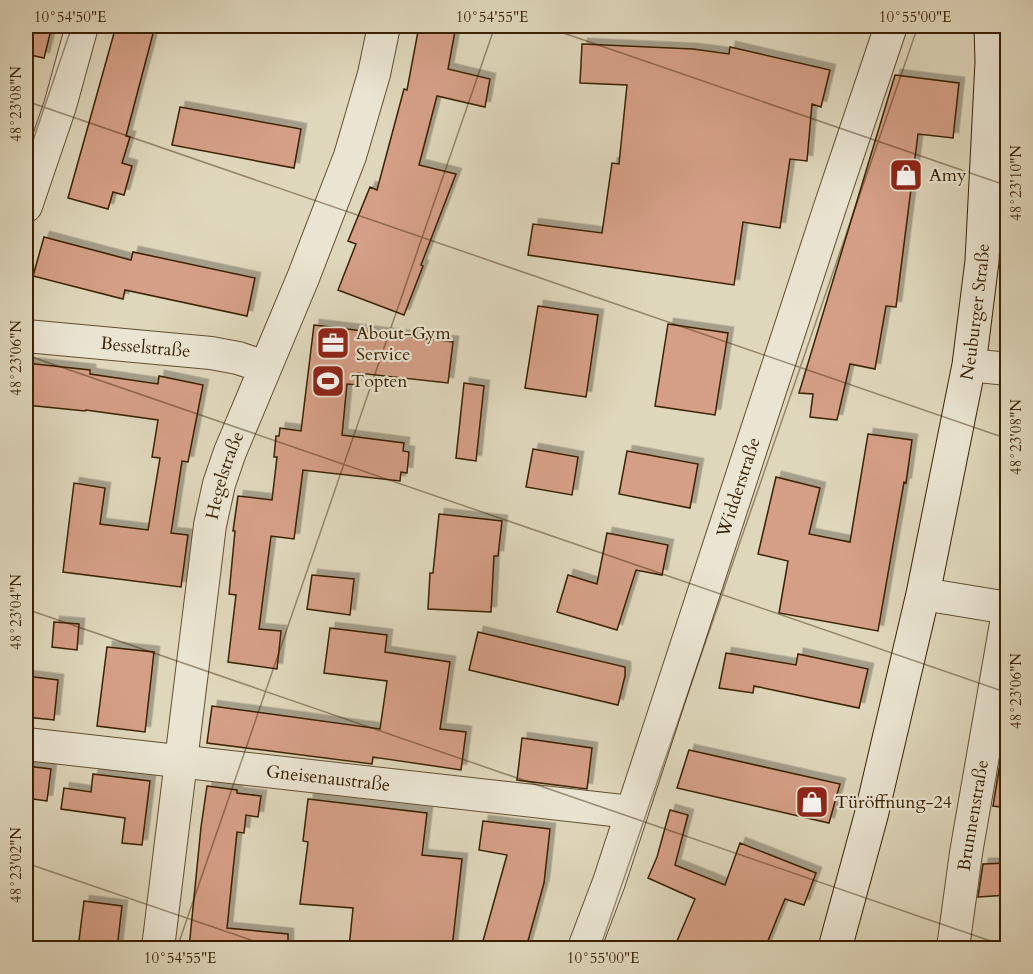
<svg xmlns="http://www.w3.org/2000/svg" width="1033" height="974" font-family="Cardo,serif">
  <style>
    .building { fill: #d59f87; stroke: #3a2101; stroke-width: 1.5; filter: url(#shadow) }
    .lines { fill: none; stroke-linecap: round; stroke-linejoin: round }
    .street-casing { stroke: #634e30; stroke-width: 34 }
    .secondary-casing { stroke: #3a2101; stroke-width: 35 }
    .street { stroke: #eae5d3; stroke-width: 32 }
    .secondary { stroke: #eae5d3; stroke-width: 33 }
    .ticks { fill: none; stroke: #3a2101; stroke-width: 1.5; stroke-opacity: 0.45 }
    .labels { text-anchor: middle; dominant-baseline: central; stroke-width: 4.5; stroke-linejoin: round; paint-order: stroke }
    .poi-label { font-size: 18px; fill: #3a2101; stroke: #eae5d3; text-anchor: start }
    .street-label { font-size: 18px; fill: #3a2101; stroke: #eae5d3 }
    .neatline { fill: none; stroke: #3a2101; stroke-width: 2 }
    .ticks-label { font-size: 15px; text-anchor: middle; fill: #3a2101 }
  </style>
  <defs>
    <filter id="shadow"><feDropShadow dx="5.5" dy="-5.5" stdDeviation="0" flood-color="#0004"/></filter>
  </defs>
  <rect width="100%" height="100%" fill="#dfd7bc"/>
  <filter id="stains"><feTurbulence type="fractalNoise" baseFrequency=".00333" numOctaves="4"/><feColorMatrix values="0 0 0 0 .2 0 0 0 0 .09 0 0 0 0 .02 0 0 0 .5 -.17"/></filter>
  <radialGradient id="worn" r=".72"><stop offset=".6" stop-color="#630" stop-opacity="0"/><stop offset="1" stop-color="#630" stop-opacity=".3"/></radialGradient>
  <path class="building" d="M26,26H52L44,58L26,54Z
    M116,26H155L126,136L130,137L122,163L132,166L124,195L113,192L108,209L68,198Z
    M419,26H456L448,69L490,79L485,107L437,96L419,165L456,174L421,265L423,266L404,315L338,290L356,244L348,241L370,187L377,190L404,89L407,90Z
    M582,44L693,49L729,54L730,47L830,70L821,107L812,104L807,161L790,159L780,228L743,222L734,285L528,255L533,224L602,233L612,163L619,164L627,85L580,83Z
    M895,75L959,83L953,138L918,134L896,307L886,306L875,369L850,364L837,420L810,417L813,394L799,393Z
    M180,107L301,129L294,168L172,145Z
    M44,237L131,260L133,252L255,278L247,316L125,290L123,299L33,276Z
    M538,306L598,315L586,397L525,388Z
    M668,324L728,333L715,415L655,406Z
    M314,325L453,342L448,383L358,373L357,385L347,384L342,435L404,443L403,451L409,452L407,473L401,472L400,481L303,470L294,539L271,536L259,629L281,631L277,669L228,662L236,595L229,594L235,531H233L238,496L272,500L277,457H274L276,436H279L280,428L301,431Z
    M26,363L90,370V374L158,384L159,376L203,385L188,462L182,461L171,533L188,535L181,587L63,572L74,483L105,488L100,524L148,530L160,458L152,457L158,420L86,410L85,411L26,405Z
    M464,383L484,386L476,461L456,458Z
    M868,434L912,440L906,483L904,482L878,631L779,613L788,561L758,554L776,477L820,488L809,534L850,542Z
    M533,449L578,457L572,495L526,487Z
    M627,451L698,464L690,508L619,494Z
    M439,514L502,521L498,556H494L491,612L428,609L430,573H433Z
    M607,533L668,545L662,575L636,570L617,630L557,612L568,575L597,584Z
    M312,575L354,579L350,615L307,609Z
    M54,622L79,624L77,650L52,647Z
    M330,628L387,635L385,652L450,662L440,729L466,732L461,770L373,757L372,764L207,743L212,706L380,729L387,681L324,673Z
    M478,632L625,667V676L618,705L469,670Z
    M107,647L154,652L145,732L97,726Z
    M726,653L796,665L798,654L868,669L859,708L754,686L753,693L719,688Z
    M26,676L58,680L54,720L26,717Z
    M522,738L592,748L587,789L517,780Z
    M1003,745L1008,746V808L993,806Z
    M689,750L840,784L829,823L677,788Z
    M26,766L51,769L47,801L26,798Z
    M93,774L150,781L142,845L122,843L125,818L61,809L64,788L91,792Z
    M207,786L237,790V793L261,796L258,817L246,815L244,833L237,832L227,928L288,934V948H189L201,827Z
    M308,799L427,813L422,855L462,859L452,948H349L353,908L300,904L308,842L303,841Z
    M670,810L688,815L675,865L725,885L740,843L816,873L804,905L785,899L765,948H674L695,899L648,878L657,857Z
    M483,821L550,829L544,883L526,948H481L507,855L479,850Z
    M1008,863V895L978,897L983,864Z
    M84,901L122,906L117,948H78Z"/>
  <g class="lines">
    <defs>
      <g id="street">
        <path d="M26,206L60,106L82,26"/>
        <path id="s1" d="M26,336L211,353L238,358L265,367"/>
        <path d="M969,365L1008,369"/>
        <path d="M923,594L1008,608"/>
        <path id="s2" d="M26,744L631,812"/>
        <path id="s3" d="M158,948L210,525L219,484L230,452L303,278L350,156L374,74L384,26"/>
        <path id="s4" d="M584,948L609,882L830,207L891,26"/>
        <path id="s5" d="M953,948L966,853L1008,612"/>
      </g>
      <g id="secondary">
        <path id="s6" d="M835,948L871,816L923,594L969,365L982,261L992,62L991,26"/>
      </g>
    </defs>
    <use href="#street" class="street-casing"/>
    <use href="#secondary" class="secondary-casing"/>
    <use href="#street" class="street"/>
    <use href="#secondary" class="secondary"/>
  </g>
  <path class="ticks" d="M543,26L1008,186M26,101L1008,439M26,161L72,26M26,355L1008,693M26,609L1008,947M26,863L274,948M177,948L495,26M600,948L918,26"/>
  <defs>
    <symbol id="shop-square" viewBox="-11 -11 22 22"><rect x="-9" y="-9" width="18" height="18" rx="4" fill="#8f2418" stroke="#eae5d3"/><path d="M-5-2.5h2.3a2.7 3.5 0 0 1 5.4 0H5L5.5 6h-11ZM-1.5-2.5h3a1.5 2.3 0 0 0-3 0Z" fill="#fff"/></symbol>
    <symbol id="office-square" viewBox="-11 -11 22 22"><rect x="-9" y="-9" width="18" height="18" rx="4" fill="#8f2418" stroke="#eae5d3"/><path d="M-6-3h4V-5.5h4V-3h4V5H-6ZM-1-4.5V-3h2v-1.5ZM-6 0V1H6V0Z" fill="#fff"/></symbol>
    <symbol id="stadium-square" viewBox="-11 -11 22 22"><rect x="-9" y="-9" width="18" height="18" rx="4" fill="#8f2418" stroke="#eae5d3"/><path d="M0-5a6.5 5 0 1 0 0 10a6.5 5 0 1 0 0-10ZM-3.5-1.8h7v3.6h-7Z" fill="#fff"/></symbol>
  </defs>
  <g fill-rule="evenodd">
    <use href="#shop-square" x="887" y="156" width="38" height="38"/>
    <use href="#office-square" x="314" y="324" width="38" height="38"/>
    <use href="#stadium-square" x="309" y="362" width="38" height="38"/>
    <use href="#shop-square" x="793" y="783" width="38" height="38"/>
  </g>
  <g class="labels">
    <g class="poi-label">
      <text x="929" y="175">Amy</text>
      <text x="356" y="333">About-Gym<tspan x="356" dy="21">Service</tspan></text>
      <text x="351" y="381">Topten</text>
      <text x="835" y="802">Türöffnung-24</text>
    </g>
    <g class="street-label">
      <text stroke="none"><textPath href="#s6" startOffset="652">Neuburger Straße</textPath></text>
      <text stroke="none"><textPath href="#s1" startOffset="120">Besselstraße</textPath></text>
      <text stroke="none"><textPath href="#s3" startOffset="478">Hegelstraße</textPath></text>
      <text stroke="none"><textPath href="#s4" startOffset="486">Widderstraße</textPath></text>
      <text stroke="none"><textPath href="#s2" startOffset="304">Gneisenaustraße</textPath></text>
      <text stroke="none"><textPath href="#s5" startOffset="134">Brunnenstraße</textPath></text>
    </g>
  </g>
  <rect width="1033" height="974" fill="none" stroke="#dfd7bc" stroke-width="66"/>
  <rect x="33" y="33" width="967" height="908" class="neatline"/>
  <g class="ticks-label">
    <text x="70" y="22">10°54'50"E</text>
    <text x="492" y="22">10°54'55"E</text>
    <text x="915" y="22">10°55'00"E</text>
    <text transform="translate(16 104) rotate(-90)" y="5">48°23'08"N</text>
    <text transform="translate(1016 183) rotate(-90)" y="5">48°23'10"N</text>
    <text transform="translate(16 358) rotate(-90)" y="5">48°23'06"N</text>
    <text transform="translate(1016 437) rotate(-90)" y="5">48°23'08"N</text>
    <text transform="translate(16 612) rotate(-90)" y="5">48°23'04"N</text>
    <text transform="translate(1016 691) rotate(-90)" y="5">48°23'06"N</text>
    <text transform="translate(16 865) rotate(-90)" y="5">48°23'02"N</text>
    <text x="180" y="963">10°54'55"E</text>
    <text x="603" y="963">10°55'00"E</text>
  </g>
  <rect width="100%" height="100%" filter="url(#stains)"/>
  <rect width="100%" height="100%" fill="url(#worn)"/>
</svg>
